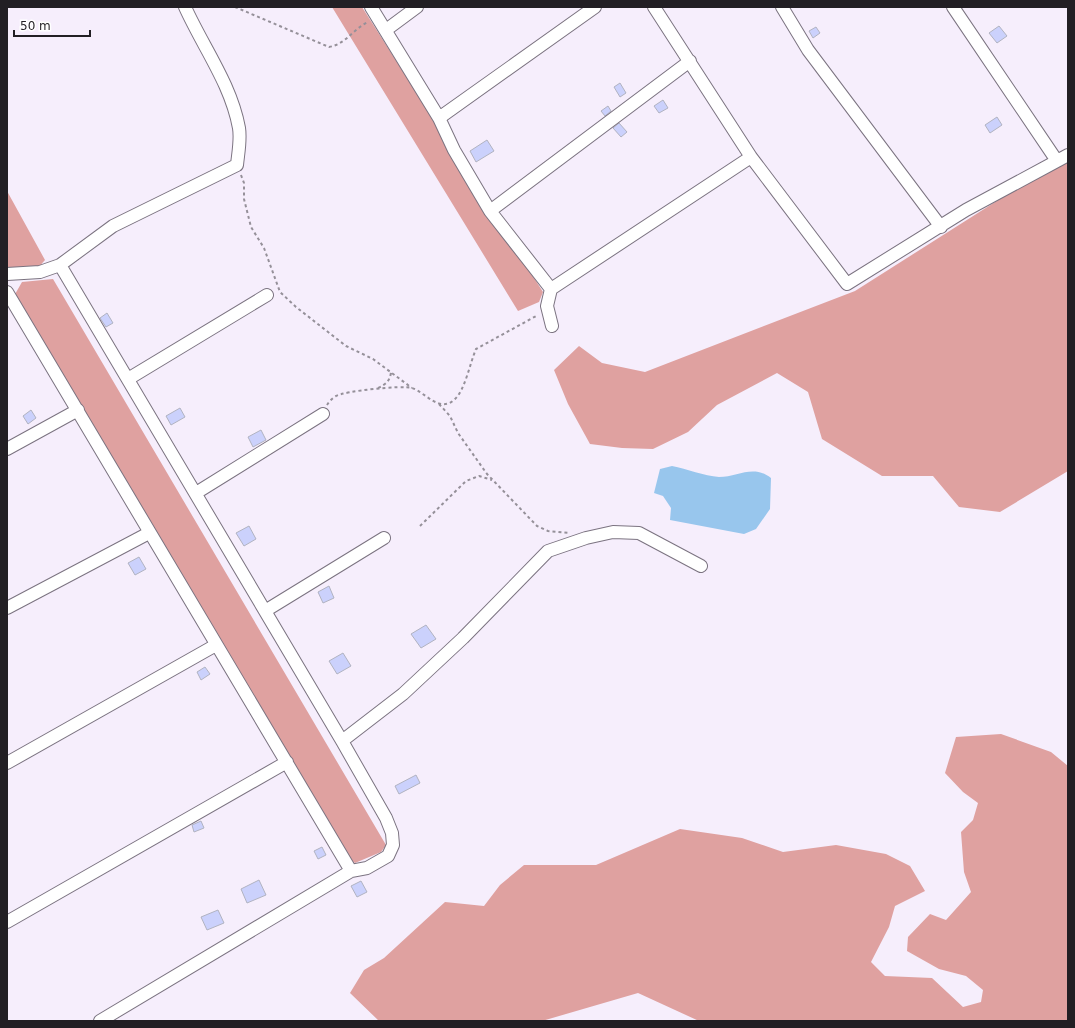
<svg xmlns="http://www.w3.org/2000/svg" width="1075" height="1028" font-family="'DejaVu Sans',sans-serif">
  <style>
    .forest { fill: #dfa1a0 }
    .water { fill: #98c6ed }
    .building { fill: #cbd1fc; stroke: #b1b3c1 }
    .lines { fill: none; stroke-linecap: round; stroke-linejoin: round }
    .minor-casing { stroke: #7b7380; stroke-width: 14 }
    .path { stroke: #959099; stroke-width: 2; stroke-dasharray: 3 3; stroke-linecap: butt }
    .minor { stroke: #fff; stroke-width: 12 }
  </style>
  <rect width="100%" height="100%" fill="#f6eefc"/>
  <path class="forest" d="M332,7H362L543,292L539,302L518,311Z
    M1068,150V471L1000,512L959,507L933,476H882L822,439L808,392L777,373L717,405L688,432L653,449L622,448L590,444L568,404L554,370L579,346L602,363L645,372L855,291L1063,159Z
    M7,191L45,260L38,268L7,271Z
    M53,279L386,845L381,852L355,863L344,855L14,296L22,282Z
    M1001,734L1051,752L1068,766V1021H699L638,993L542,1021H379L350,993L364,970L384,958L445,902L484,906L500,885L524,865H596L680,829L742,838L783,852L836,845L886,854L910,866L925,891L895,906L889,927L871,962L885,976L932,978L963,1007L981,1002L983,990L966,976L939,969L907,951L908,937L930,914L946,920L971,892L964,872L961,832L973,820L978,803L963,792L945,773L956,737Z"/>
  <path class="water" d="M672,466C687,469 704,476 719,477C738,477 753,464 771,478L770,509L756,529L744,534L670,520L671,508L663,496L654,493L660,469Z"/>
  <path class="building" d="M999,26L1007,36L997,43L989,33Z
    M816,27L820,33L813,38L809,31Z
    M620,83L626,93L620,97L614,87Z
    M663,100L668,108L659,113L654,106Z
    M608,106L611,111L605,116L601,111Z
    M997,117L1002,125L990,133L985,125Z
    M619,123L627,132L621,137L613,128Z
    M487,140L494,151L476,162L470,151Z
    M107,313L113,323L106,327L100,318Z
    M180,408L185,417L171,425L166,416Z
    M31,410L36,418L28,424L23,416Z
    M261,430L266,440L253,447L248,437Z
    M249,526L256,539L244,546L236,533Z
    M139,557L146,569L135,575L128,563Z
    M329,586L334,598L323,603L318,592Z
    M426,625L436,639L421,648L411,634Z
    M343,653L351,666L337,674L329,661Z
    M205,667L210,674L201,680L197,672Z
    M416,775L420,783L399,794L395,786Z
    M201,821L204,828L194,832L192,825Z
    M322,847L326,855L318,859L314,851Z
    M259,880L266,895L247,903L241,889Z
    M361,881L367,892L357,897L351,886Z
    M218,910L224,923L207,930L201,917Z"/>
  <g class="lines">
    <defs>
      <path id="minor" d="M371,7L439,118L454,150L490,211L551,289L547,306L552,326
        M654,7L751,157L847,284L966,210L1057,161L953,7
        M782,7L808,50L941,227
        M386,30L417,7
        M439,118L595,7
        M1057,161L1068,155
        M490,211L690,61
        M60,265L342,741L386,818L392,833L393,845L388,856L367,868L351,871L100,1021
        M7,274L40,272L60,265L113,226L237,165C238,154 241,140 239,128C231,84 203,47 185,7
        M551,289L751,157
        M7,292L351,871
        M128,379L267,295
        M7,449L78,410
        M196,493L323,414
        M7,608L149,533
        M265,611L384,538
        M342,741L403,694L463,638L548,551L586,538L613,532L639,533L701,566
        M7,763L216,645
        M7,922L287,762"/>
    </defs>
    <use href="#minor" class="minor-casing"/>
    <path class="path" d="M235,7L329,47C346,44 352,30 368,22
      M241,175L244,183V199L251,227L264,248L280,292L296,307L346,346L373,359L412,388
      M378,388C386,384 390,381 391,372
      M439,404L450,416L458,433L487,474L537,526L548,531L569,533
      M327,405C329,402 332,398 336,396C345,391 401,385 412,388C425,392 440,414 455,399C465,390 470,363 476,349L538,315
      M420,526L466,481L479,476L492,480"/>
    <use href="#minor" class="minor"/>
  </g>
  <rect width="1075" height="1028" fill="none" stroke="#221f24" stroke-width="16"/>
  <path d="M14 30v6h76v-6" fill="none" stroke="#221f24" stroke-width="2"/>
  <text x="20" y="30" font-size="12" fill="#221f24" stroke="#ffffff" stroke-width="3" paint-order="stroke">50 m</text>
</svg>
